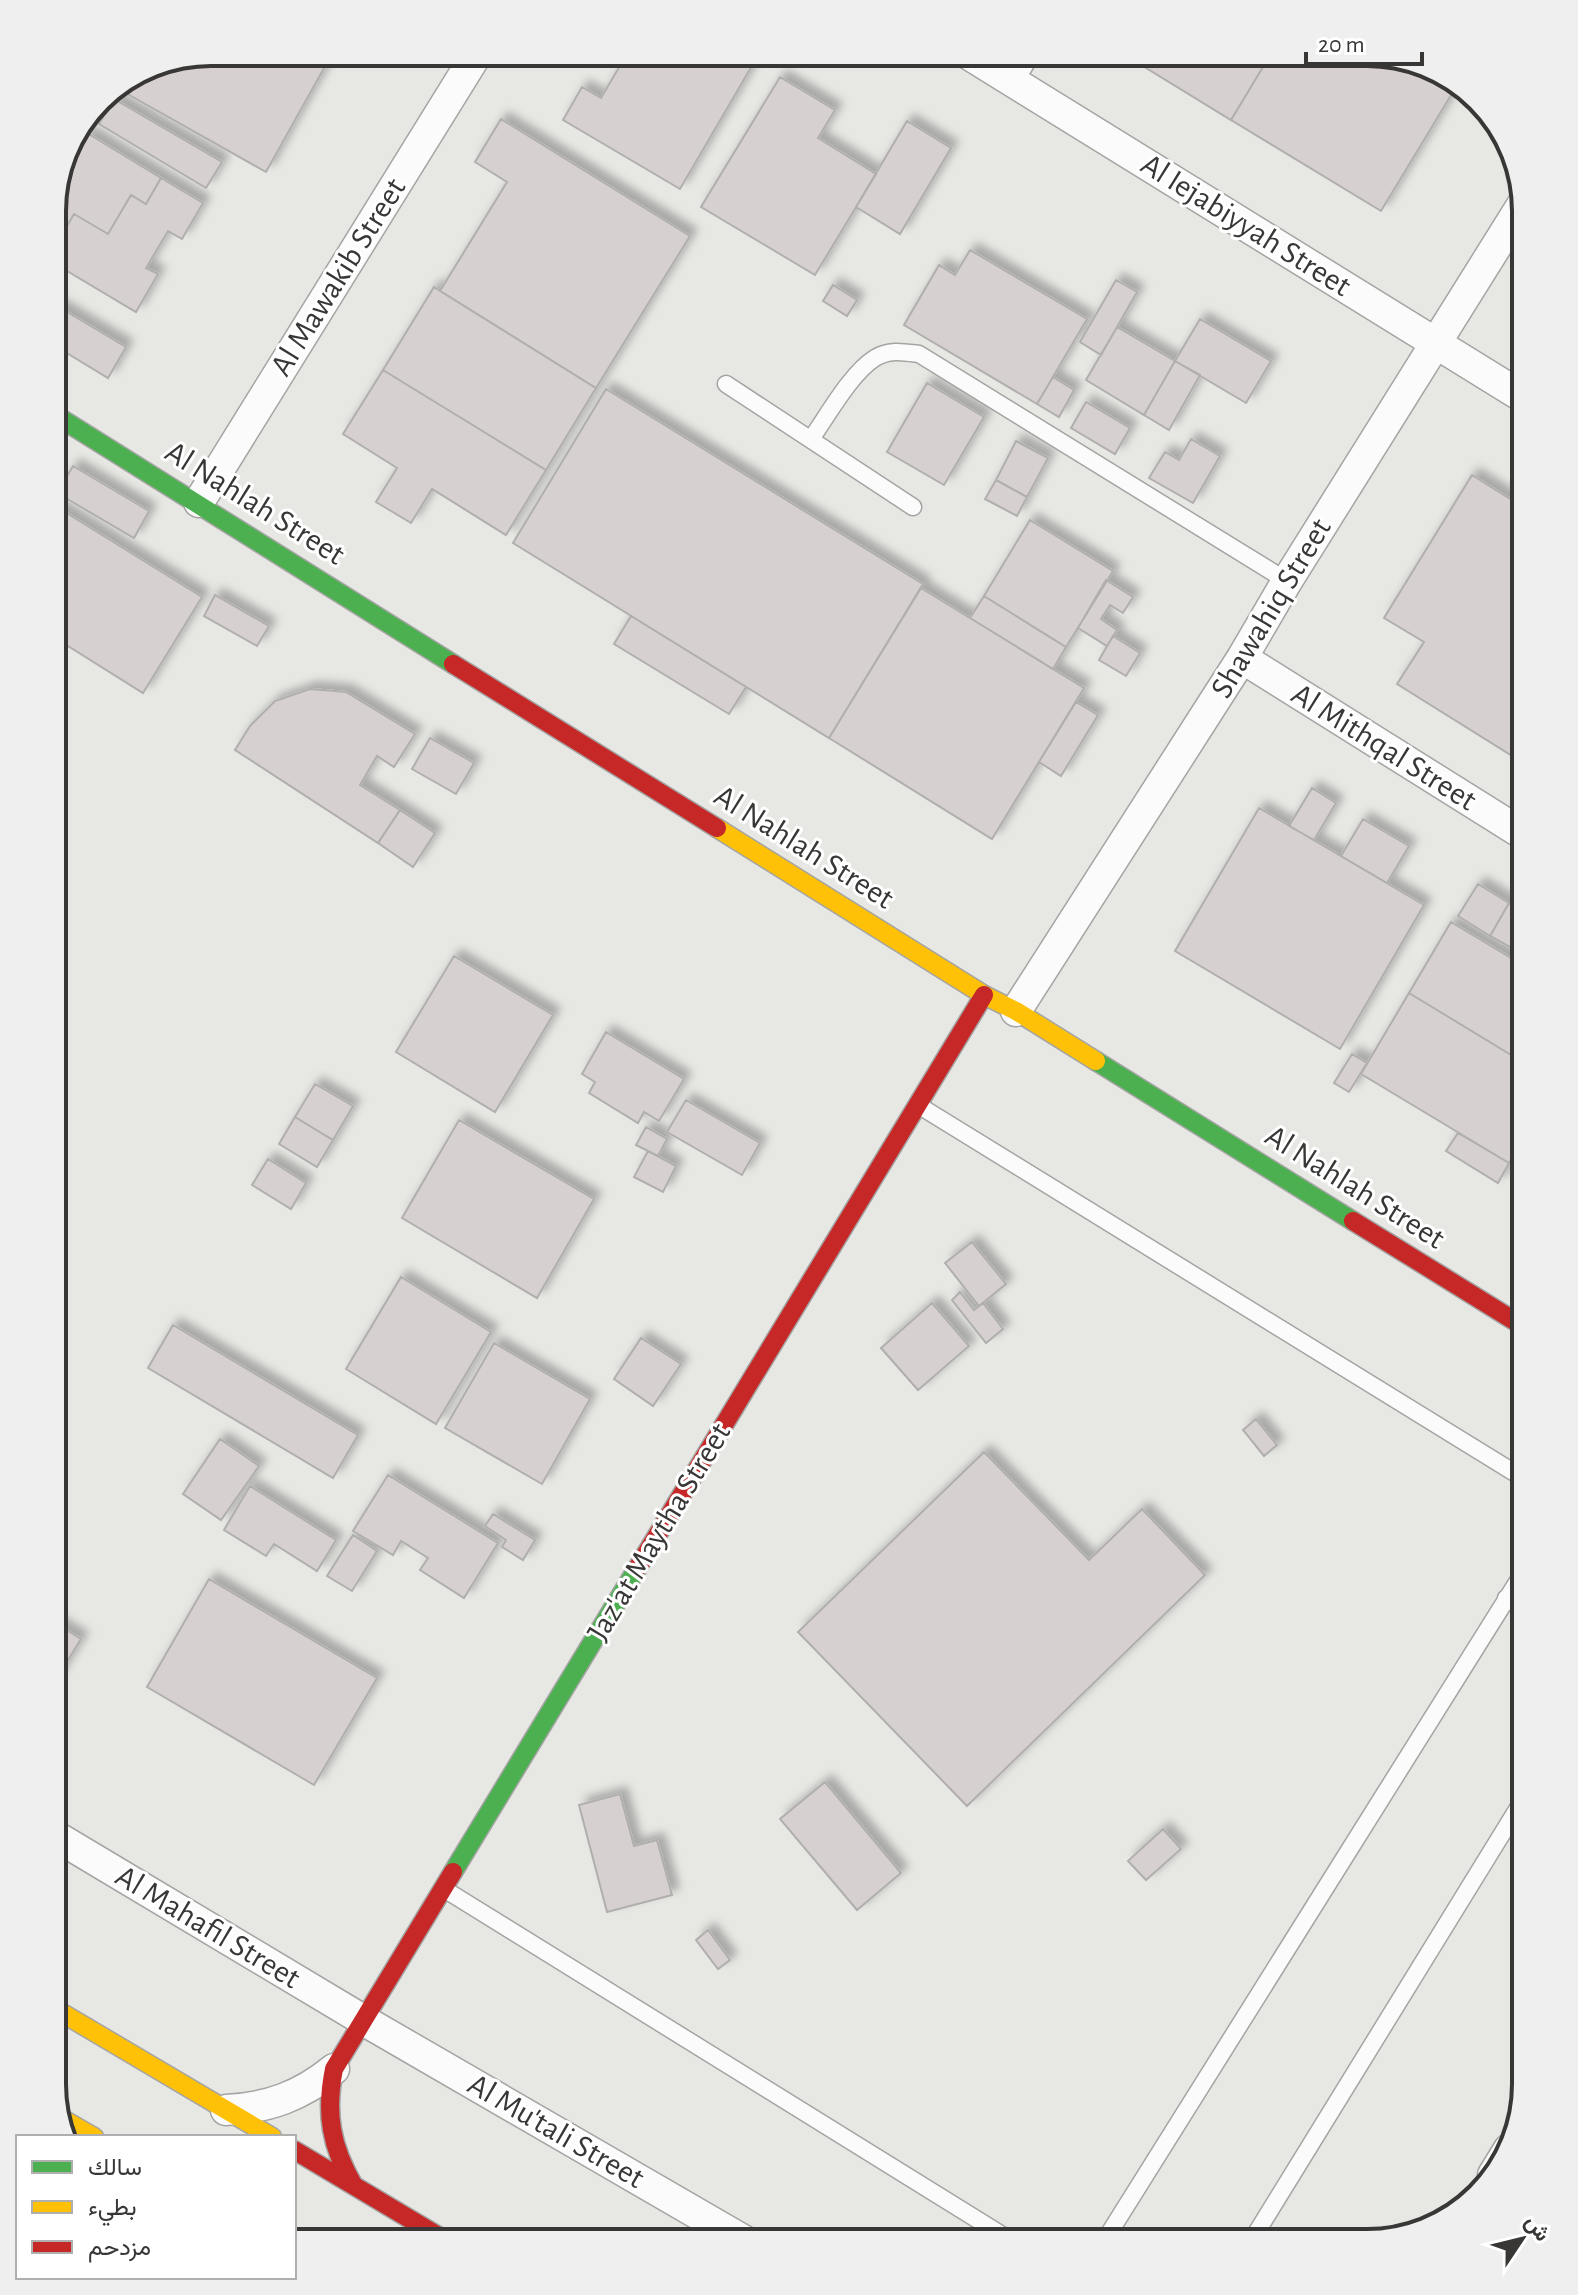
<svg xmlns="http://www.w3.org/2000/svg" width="1578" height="2295" font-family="'Alegreya Sans',Vazirmatn,sans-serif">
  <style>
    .building { fill: #d6d0d1; stroke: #b0afae; stroke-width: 2; filter: url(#shadow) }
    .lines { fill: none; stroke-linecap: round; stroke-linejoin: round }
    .lane-casing { stroke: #a4a4a3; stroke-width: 19 }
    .street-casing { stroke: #a4a4a3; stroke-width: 33 }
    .fast-casing { stroke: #a4a4a3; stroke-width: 21 }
    .slow-casing { stroke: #a4a4a3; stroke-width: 21 }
    .jam-casing { stroke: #a4a4a3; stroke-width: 21 }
    .lane { stroke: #fbfbfb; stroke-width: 16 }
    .street { stroke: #fbfbfb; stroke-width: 30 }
    .fast { stroke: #4caf50; stroke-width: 18 }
    .slow { stroke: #ffc107; stroke-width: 18 }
    .jam { stroke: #c62828; stroke-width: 18 }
    .labels { text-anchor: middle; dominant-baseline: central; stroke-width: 6; stroke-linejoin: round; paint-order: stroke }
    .street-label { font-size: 32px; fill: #383736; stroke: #fff }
    .rim { fill: none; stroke: #383736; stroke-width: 4 }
  </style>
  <defs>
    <filter id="shadow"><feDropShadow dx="7" dy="-7" stdDeviation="4" flood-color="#0004"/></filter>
  </defs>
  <rect width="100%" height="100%" fill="#e7e7e4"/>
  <path class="building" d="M211,52H333L266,172L115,87L150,64Z
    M628,52H734L753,64L680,189L563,120L582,87L601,98Z
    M1120,52H1272L1231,120Z
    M1272,52H1377L1455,78L1459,82L1381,211L1231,120Z
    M780,77L835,110L818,138L876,174L815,275L701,207Z
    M114,99L222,162L206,188L99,124Z
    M501,119L690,236L596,388L440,291L507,182L475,162Z
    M907,121L951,148L900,234L856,207Z
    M87,133L161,178L146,204L131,195L108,234L74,214L52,252V201L57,182Z
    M161,178L203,203L182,239L168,231L146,268L158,274L136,312L52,262V252L74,214L108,234L131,195L146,204Z
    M970,250L1087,319L1037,404L904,325L939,265L955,275Z
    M1116,280L1137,292L1101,355L1080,342Z
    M833,285L857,300L847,316L823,301Z
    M434,287L596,388L546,470L383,370Z
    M52,303L126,347L108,378L52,344Z
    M1200,319L1271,361L1246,403L1175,361Z
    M1117,327L1175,361L1144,415L1086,380Z
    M1175,361L1200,375L1169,430L1144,415Z
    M383,370L546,470L506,535L432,489L411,523L376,502L397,468L343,434Z
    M1053,377L1074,390L1059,417L1037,404Z
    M927,383L984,417L944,485L887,452Z
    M606,389L923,584L829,738L513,543Z
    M1086,402L1130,428L1115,454L1071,428Z
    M1191,439L1220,456L1193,503L1149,478L1165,452L1179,460Z
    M1016,441L1048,458L1027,497L996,480Z
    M73,466L149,511L134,538L57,493Z
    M1472,475L1526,509V737L1514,757L1397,684L1424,642L1384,618Z
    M996,480L1027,497L1017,516L985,499Z
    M52,504L202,597L143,693L52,636Z
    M1030,520L1113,571L1066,647L984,596Z
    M1106,580L1133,597L1123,613L1110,605L1101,619L1117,630L1107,646L1078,628Z
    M921,588L1084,688L992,839L829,738Z
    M215,595L269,626L257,646L204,616Z
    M984,596L1066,647L1053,669L970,618Z
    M631,616L746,687L729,714L614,644Z
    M1113,636L1140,653L1126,676L1099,660Z
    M310,689L346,692L415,734L394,767L377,756L360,785L400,810L378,843L235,750L250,726L275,701Z
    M1076,702L1098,715L1061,776L1039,762Z
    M430,738L474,763L456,794L412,769Z
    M1312,788L1336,803L1314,840L1289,826Z
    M1259,808L1424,905L1340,1049L1175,951Z
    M400,810L435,833L413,867L378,843Z
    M1363,819L1409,846L1387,883L1341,856Z
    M1478,884L1509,903L1490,936L1458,916Z
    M1509,903L1526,914V922L1510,947L1490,936Z
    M1451,922L1526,967V1064L1409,993Z
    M1526,922V957L1510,947Z
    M454,956L553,1015L495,1112L396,1052Z
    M1409,993L1526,1064V1136L1509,1163L1361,1074Z
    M606,1032L684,1079L659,1121L644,1112L638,1123L589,1093L595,1082L582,1074Z
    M1352,1054L1367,1063L1349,1092L1334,1083Z
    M315,1084L353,1106L333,1140L295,1117Z
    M686,1100L760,1143L742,1175L667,1132Z
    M295,1117L333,1140L317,1167L279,1144Z
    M459,1120L594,1199L537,1298L402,1218Z
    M646,1127L667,1139L658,1156L636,1145Z
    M1458,1133L1509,1163L1498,1183L1446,1151Z
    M648,1151L676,1166L663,1192L634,1177Z
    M268,1159L306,1183L291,1209L252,1185Z
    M972,1242L1006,1284L979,1306L945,1263Z
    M401,1277L491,1332L436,1424L346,1369Z
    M960,1292L974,1310L983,1303L1003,1329L986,1343L952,1300Z
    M932,1303L969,1346L918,1390L881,1348Z
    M173,1325L358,1435L333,1478L148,1368Z
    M641,1338L681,1364L653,1406L614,1379Z
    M494,1343L590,1399L542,1484L445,1428Z
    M1256,1419L1277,1445L1264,1456L1243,1430Z
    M220,1439L259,1466L221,1520L183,1494Z
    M984,1452L1089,1560L1142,1509L1205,1575L967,1806L798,1632Z
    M388,1475L498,1543L464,1598L420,1570L428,1558L401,1541L393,1555L353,1531Z
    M250,1486L336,1540L317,1571L274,1544L266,1556L224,1530Z
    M493,1514L535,1540L523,1560L502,1547L506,1540L485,1526Z
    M353,1535L377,1551L352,1591L327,1576Z
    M209,1579L377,1678L314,1785L147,1687Z
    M52,1621L81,1639L52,1686Z
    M825,1782L901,1873L857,1910L780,1819Z
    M620,1794L634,1846L657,1840L672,1895L607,1912L579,1805Z
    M1163,1829L1181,1849L1146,1880L1128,1861Z
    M708,1930L730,1960L718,1969L696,1940Z"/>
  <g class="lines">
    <defs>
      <path id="lane" d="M1015,82L1033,52
        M726,384L913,507
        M811,439C828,415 851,373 875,358C889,349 904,352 919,354L1287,581
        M918,1105L1526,1480
        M1506,1598L1526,1611
        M444,1889L1015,2243
        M1103,2243L1526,1568
        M1250,2243L1526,1795"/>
      <path id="street" d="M965,52L1526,399
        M199,502L478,52
        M1242,658L1526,836
        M1016,1011L1242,658L1287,581L1524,202
        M52,1834L363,2020L748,2243
        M226,2110C268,2108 301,2096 334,2069
        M1493,2175L1509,2149"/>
      <path id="fast" d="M52,413L453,664
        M1096,1061L1353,1221
        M453,1872L638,1567"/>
      <path id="slow" d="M717,828L984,995L1016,1011L1096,1061
        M52,2007L272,2137
        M61,2118L94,2137"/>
      <path id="jam" d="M453,664L717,828
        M1353,1221L1526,1328
        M638,1567L984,995
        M294,2150L450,2243
        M354,2186C331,2147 325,2113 334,2069L453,1872"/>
    </defs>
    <use href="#lane" class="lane-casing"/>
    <use href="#street" class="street-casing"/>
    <use href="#fast" class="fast-casing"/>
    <use href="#slow" class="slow-casing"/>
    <use href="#jam" class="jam-casing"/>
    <use href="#lane" class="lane"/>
    <use href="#street" class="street"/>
    <use href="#fast" class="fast"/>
    <use href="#slow" class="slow"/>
    <use href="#jam" class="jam"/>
  </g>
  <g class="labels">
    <g class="street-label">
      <text transform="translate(1246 225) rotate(32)">Al Iejabiyyah Street</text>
      <text transform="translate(338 277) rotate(-58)">Al Mawakib Street</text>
      <text transform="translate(255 503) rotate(32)">Al Nahlah Street</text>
      <text transform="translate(1271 608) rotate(-59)">Shawahiq Street</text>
      <text transform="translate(1384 747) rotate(32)">Al Mithqal Street</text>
      <text transform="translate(804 847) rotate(32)">Al Nahlah Street</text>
      <text transform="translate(1355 1187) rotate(32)">Al Nahlah Street</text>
      <text transform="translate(659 1532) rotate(-59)">Jaz'at Maytha Street</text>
      <text transform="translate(208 1927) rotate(31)">Al Mahafil Street</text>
      <text transform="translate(556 2131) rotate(30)">Al Mu'tali Street</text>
    </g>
  </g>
  <path d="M0 0H1578V2295H0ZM211 66H1367A145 145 0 0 1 1512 211V2084A145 145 0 0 1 1367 2229H211A145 145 0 0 1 66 2084V211A145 145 0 0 1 211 66Z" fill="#efefef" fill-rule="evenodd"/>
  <path class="rim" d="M211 66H1367A145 145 0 0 1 1512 211V2084A145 145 0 0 1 1367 2229H211A145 145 0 0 1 66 2084V211A145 145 0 0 1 211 66Z"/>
  <rect x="16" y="2135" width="280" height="144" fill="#ffffff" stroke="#afafaf" stroke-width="2"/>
  <rect x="32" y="2161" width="40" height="12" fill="#4caf50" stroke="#afafaf" stroke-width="2"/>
  <text x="88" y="2175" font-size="24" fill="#383736">سالك</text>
  <rect x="32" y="2201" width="40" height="12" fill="#ffc107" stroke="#afafaf" stroke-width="2"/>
  <text x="88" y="2215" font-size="24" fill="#383736">بطيء</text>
  <rect x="32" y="2241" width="40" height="12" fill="#c62828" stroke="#afafaf" stroke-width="2"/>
  <text x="88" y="2255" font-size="24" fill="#383736">مزدحم</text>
  <g transform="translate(1522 2239) rotate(55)" stroke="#ffffff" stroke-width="6" paint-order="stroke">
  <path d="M0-6L14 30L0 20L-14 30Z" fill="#383736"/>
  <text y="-12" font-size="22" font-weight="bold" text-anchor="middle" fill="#383736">ش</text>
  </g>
  <path d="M1306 52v12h116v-12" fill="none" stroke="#383736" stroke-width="4"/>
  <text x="1318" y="52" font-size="24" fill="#383736" stroke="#ffffff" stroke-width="6" paint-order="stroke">20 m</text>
</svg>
